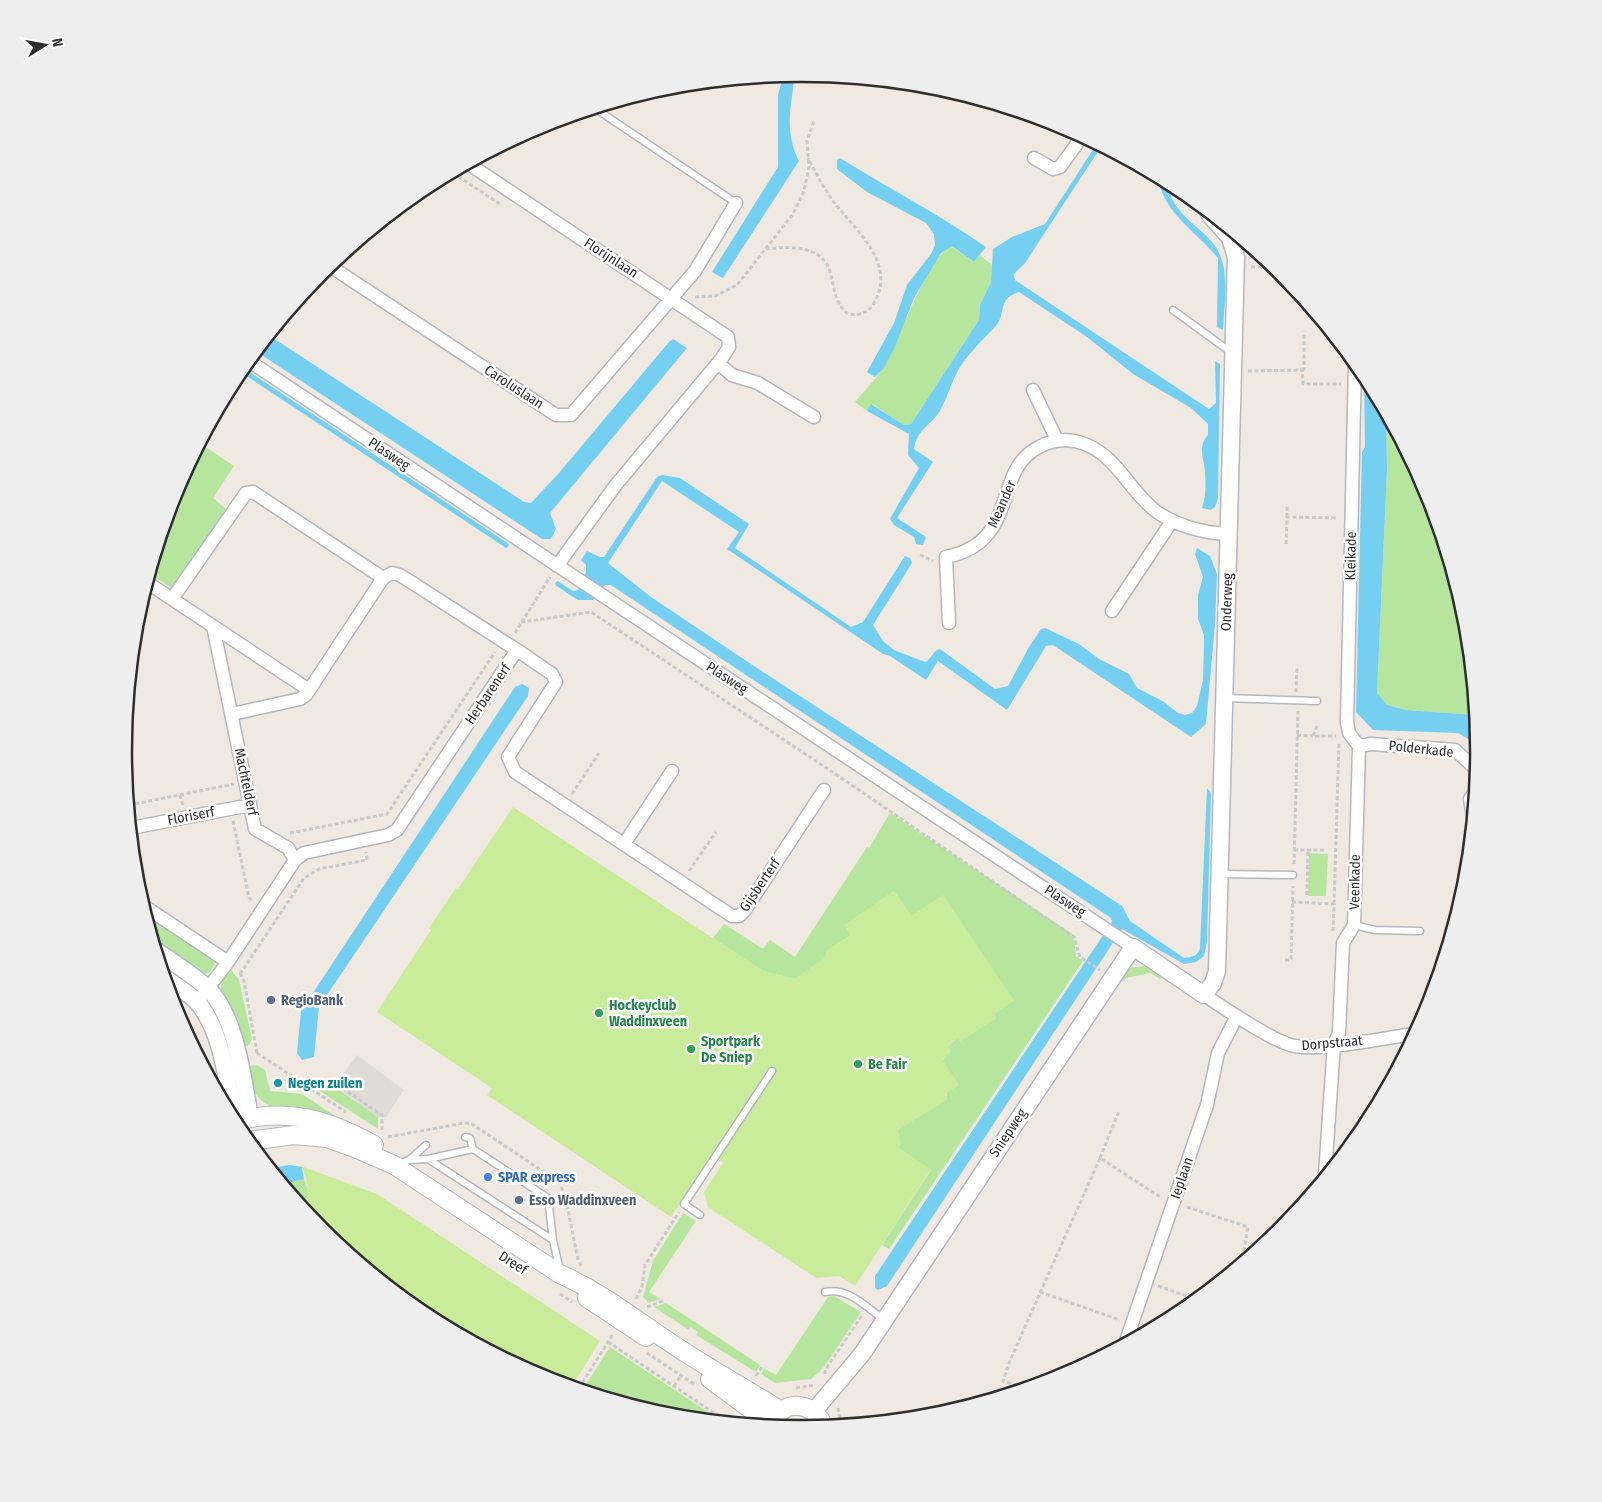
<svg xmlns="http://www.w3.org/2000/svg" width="1602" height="1502" font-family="'Fira Sans Condensed',sans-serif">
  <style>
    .green { fill: #b6e59e }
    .pitch { fill: #c9ec9a }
    .plaza { fill: #dfdcd8 }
    .water { fill: #75cff0 }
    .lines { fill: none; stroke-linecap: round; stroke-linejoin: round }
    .stream { stroke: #75cff0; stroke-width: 5 }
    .service-casing { stroke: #b4b7c1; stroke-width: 9 }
    .minor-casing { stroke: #b4b7c1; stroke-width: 15 }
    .tertiary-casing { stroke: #b4b7c1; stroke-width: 19 }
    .secondary-casing { stroke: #b4b7c1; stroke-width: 20 }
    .path { stroke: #c9c9c9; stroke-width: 3; stroke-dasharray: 4 2.5; stroke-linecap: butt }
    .service { stroke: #fff; stroke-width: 6 }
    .minor { stroke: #fff; stroke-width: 12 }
    .tertiary { stroke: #fff; stroke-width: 16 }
    .secondary { stroke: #fff; stroke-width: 18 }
    .service-dot { fill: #5c6f8a; stroke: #fff; stroke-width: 2 }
    .leisure-dot { fill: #2e9e5b; stroke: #fff; stroke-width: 2 }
    .culture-dot { fill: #0f9aa8; stroke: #fff; stroke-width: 2 }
    .shop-dot { fill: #3f7fe0; stroke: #fff; stroke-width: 2 }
    .labels { text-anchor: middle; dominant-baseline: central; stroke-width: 5; stroke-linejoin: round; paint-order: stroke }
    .street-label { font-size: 14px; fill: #2e2e2e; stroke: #fff }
    .service-label { font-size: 14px; font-weight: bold; fill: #4e5e75; stroke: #fff; text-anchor: start }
    .leisure-label { font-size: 14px; font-weight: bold; fill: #27864d; stroke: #fff; text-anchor: start }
    .culture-label { font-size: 14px; font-weight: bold; fill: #0d838f; stroke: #fff; text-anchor: start }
    .shop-label { font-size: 14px; font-weight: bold; fill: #366cbe; stroke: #fff; text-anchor: start }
    .rim { fill: none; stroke: #2e2e2e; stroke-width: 2.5 }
  </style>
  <rect width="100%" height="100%" fill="#efe9e1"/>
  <path class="green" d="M951,246L974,262L980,255L992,265L991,282L980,305L979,320L911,424L904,425L872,404L867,411L855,402C864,391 877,379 884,366C900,340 927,257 951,246Z
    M1386,415L1427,492L1465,619L1475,715L1406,710L1387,705L1377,693L1387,469Z
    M201,444L234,466L213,498L226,509L172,588L150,574L175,492Z
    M890,813L1074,935L1076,956L1083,961L889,1249L882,1245L931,1170L898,1148L897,1130L947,1099L943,1061L948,1046L958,1038L960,1041L996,1018L994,1014L1014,1000L911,916L894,891L845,925L851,935L828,950L824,959L795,979L763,971L713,938L724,924L763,949L770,940L795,957L867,847L869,848Z
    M1309,853L1328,854L1326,896H1308Z
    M146,913L211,956L215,964L209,973L197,974L156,945Z
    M1144,966L1162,975L1160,979L1150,973L1126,978L1123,981L1119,978L1128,968Z
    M229,967L239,980L252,1039L249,1045L241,1048L221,990L222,978Z
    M257,1065L265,1070L270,1091L302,1094L349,1125L273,1107C253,1099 251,1085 245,1067Z
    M329,1083L378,1117V1129L314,1087Z
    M304,1179C308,1189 311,1198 302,1205L284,1184Z
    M683,1213L696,1221L649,1292L660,1299L649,1303L643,1297L653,1261Z
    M834,1296L861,1312L824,1367L811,1379L775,1383L761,1374L764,1368L776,1375L828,1297Z
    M666,1303L760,1365L756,1372L696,1335L698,1332L691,1327L689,1330L654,1307Z
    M610,1347L720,1420L669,1415L583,1389Z"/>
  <path class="pitch" d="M513,807L763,971L795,979L824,959L828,950L851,935L844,925L894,891L911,916L943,895L1014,1000L994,1014L996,1018L960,1041L958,1038L948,1046L951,1052L944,1057L943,1061L959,1085L945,1094L948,1099L898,1130L901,1145L898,1148L931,1169L855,1286L839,1276L816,1278L708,1207L704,1192L723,1163L712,1155L671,1217L487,1095L492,1088L377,1012L431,930L429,928L456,888L458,889Z
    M298,1165L377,1194L600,1341L572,1386L542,1377L424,1314L322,1230L302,1205C312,1197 306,1178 302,1167Z"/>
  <path class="plaza" d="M357,1055L404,1090L386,1117H378L334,1086Z"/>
  <path class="water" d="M795,74C791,105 784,133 799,161L723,278L712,272L778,167V95L783,76Z
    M1096,145L1101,147L1025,263L1014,274L1015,280L1209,409L1216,403L1215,361L1220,364L1218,498L1215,507L1211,510L1202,508C1206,496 1206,485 1205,472C1204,458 1197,447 1208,435V424L1191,408L1133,374L1087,337L1019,292C996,299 1007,315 995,327C983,339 970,352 960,367C952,380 948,396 941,409C932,426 917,428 914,449L933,462L897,518L926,537L923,545L916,544L914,537L894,525L890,519L919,468L908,455L909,434L867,411L871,404L904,425L911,424L979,320L980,305L991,282L993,249L1012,237L1045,224Z
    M840,158C888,188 939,214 986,247L974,262L952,246L941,253L914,298L894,349L883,369L875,377L867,372L894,323L907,285L931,254L935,245L934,234L926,223L867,192L837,169V160Z
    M1157,177C1166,182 1171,200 1178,208C1187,221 1201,229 1211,241C1232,263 1224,302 1223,330L1217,327L1218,258C1195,230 1166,216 1157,177Z
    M270,336L524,502L531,503L559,473L669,342L673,339L687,348L550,513L556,529L551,539H542L257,352Z
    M1364,374L1386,415L1387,469L1377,693L1387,705L1406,710L1475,715L1478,745L1458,733L1373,730L1356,712L1362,452L1365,447Z
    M662,475L680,478L749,524L735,548L851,627L863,622L905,556L910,558L912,563L873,625L883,641L894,650L925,662C932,659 932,651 940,649L995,689L1008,686L1029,647L1041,629L1045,628L1079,644L1099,659L1129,674L1137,688L1164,702L1178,713L1185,715L1192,713L1197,706L1203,680L1204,644V635L1198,619V595L1203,577L1195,554L1197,548L1210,556L1217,574L1215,624L1206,724L1191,737L1053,645L1046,646L1007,710L938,661L926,680L890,656L883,654L727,549L739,532L662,481L608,563L651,597L751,664L1122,906L1130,921L1184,958C1192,957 1198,956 1200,948L1207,788L1211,793L1207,942L1204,956L1196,962L1184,964L1122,929L887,1286L878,1290L875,1288V1276L1112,922L1111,918L611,585H605L593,600H578L572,596L574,591L578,590L586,572V565L581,560L587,551L600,557H604L657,477Z
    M522,684L529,688L528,696L319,1007L314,1057L302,1060L297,1053L301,1011L515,687Z
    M290,1165L302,1167L304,1179L284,1184L271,1168Z"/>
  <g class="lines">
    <path class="stream" d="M242,370L506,545
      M558,584L573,594"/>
    <defs>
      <path id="service" d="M596,109L736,203
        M1173,310L1232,353
        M1225,698L1317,701
        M1220,874L1293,875
        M1354,925L1375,930L1420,931
        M465,1137L470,1138L473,1149
        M428,1159L473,1149L548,1198L553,1240
        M409,1160L426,1145
        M397,1164L409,1160L428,1159L553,1240L560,1271
        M700,1215L684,1204L772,1071
        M825,1292C848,1287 865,1306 883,1319"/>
      <path id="minor" d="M1034,158L1053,169L1060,167L1082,137
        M469,164L728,337L729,347L722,358L615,486L557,566
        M330,266L556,415H571L695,271L736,203
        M249,361L1133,947
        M718,363L732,375L758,383L814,417
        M1355,363L1347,722L1349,733L1359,746
        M1033,390L1057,440
        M148,583L309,690
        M172,599L246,493L253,492L383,578L392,573L400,575L517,650L397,830L388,835L304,853L295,860L228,962L203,995
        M1112,611L1172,521
        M949,623L946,557C1021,542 991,471 1039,447C1051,440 1062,439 1075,441C1116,450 1127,490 1157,512C1178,526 1204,533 1229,534
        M213,626L255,829L288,848L295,860
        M517,650L552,674L556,682L508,757L515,772L732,916H739L745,910L824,790
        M232,714L300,699L306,695L383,578
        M1359,746L1371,744L1455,750L1476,769
        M1472,811L1470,799L1474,793
        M131,828L250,805
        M624,844L672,771
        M144,906L228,962
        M1204,995C1223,1007 1276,1044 1295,1046C1325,1051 1382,1038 1414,1034
        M1325,1174L1334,1044L1339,1033L1343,943L1354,925L1359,746
        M1126,1341L1207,1105L1218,1053L1237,1016"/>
      <path id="tertiary" d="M157,951C174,963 192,974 207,988C236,1014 243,1080 250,1117
        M165,978C176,986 191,994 199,1004C223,1035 227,1082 234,1119
        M814,1411L862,1354L1133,947L1204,995L1213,983L1217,971L1236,257L1230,238L1209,214"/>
      <path id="secondary" d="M235,1121C289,1108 327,1119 374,1145
        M249,1141L294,1135L327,1138L355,1148L394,1165L560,1274C605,1294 639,1323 680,1349C713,1371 748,1390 781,1411
        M587,1298L646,1337
        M710,1379L772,1425
        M774,1420C786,1398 816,1403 823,1426"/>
    </defs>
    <use href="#service" class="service-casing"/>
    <use href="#minor" class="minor-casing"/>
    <use href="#tertiary" class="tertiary-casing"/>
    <use href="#secondary" class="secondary-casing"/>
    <path class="path" d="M453,173L500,204
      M766,249C788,246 823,245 830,272C835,289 834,302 848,314C860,316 868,313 874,303C897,263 856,231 833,201C823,187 816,173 808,158
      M1251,267H1273
      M695,297L715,296L737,285L793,214L804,191L809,167L807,141L814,121
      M1302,299V304
      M1302,370L1304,369V334
      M1248,371L1302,370L1303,384H1341
      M1287,517V504
      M1286,544L1287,517L1338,518
      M920,555L933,561
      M521,622L591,612L834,773L1074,937L1080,957L1100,970
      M515,633L550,577
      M1296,692L1297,667
      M1317,726L1313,736H1336
      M1297,735L1313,736
      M572,794L599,753
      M180,795L183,806
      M129,805L234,784
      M233,821L249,898L253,901
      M290,833L387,814L495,652
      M1294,850H1326
      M1294,864L1298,711
      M689,871L716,832
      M1307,895L1308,850
      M1292,902L1334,904L1333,931
      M1334,904L1339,742
      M1285,960H1291L1293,886
      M240,973L244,981L257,1053
      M240,974L304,878L319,869L367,860L366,852
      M175,1009L187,1022L199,1054
      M257,1053L346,1112
      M307,1085L329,1079L382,1115V1132
      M388,1137L464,1123L472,1124L559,1182L565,1195L578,1260L582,1267
      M1100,1158L1119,1111
      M1187,1207L1248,1227L1242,1261
      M1158,1286L1195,1299
      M1040,1292L1120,1320
      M560,1294L572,1302
      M636,1299L642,1287L645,1265L679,1212
      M647,1307L663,1301
      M608,1342L726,1421
      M647,1353L694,1384
      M825,1374V1370L863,1314
      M756,1376L762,1367
      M674,1386L681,1375
      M579,1388L613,1334
      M796,1388L815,1385
      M1023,1388L1003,1381L1009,1363L1100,1158L1162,1198
      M838,1408L841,1424"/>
    <use href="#service" class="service"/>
    <use href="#minor" class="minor"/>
    <use href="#tertiary" class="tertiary"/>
    <use href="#secondary" class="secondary"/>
  </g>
  <g class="service-dot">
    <circle cx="271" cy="1000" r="5"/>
    <circle cx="519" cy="1200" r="5"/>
  </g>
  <g class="leisure-dot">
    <circle cx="599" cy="1013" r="5"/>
    <circle cx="691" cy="1049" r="5"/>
    <circle cx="858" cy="1064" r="5"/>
  </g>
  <circle class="culture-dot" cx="278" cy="1083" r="5"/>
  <circle class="shop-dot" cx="488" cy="1177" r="5"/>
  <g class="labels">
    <g class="street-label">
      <text transform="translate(611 258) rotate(33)">Florijnlaan</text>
      <text transform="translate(514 387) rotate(33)">Caroluslaan</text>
      <text transform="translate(389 454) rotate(34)">Plasweg</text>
      <text transform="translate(1002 504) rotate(-66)">Meander</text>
      <text transform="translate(1351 556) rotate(-89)">Kleikade</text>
      <text transform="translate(1227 602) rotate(-88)">Onderweg</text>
      <text transform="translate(727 678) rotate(33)">Plasweg</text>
      <text transform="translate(488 694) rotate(-56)">Herbarenerf</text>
      <text transform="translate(1421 749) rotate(6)">Polderkade</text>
      <text transform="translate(246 782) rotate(78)">Machtelderf</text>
      <text transform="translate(191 816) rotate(-11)">Floriserf</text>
      <text transform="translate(1355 882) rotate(-89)">Veenkade</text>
      <text transform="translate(760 885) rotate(-56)">Gijsberterf</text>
      <text transform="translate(1065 901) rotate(33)">Plasweg</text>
      <text transform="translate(1332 1043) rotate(-5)">Dorpstraat</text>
      <text transform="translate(1008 1133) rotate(-56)">Sniepweg</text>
      <text transform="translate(1182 1178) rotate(-71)">Ieplaan</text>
      <text transform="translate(513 1263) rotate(33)">Dreef</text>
    </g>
    <g class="service-label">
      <text x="281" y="1000">RegioBank</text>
      <text x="529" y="1200">Esso Waddinxveen</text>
    </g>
    <g class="leisure-label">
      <text x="609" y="1005">Hockeyclub<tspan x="609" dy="16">Waddinxveen</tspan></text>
      <text x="701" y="1041">Sportpark<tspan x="701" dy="16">De Sniep</tspan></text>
      <text x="868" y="1064">Be Fair</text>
    </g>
    <g class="culture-label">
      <text x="288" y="1083">Negen zuilen</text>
    </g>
    <g class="shop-label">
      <text x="498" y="1177">SPAR express</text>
    </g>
  </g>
  <path d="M0 0H1602V1502H0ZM800 82H802A668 668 0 0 1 1470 750V752A668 668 0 0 1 802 1420H800A668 668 0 0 1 132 752V750A668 668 0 0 1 800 82Z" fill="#eee" fill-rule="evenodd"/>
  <path class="rim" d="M800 82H802A668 668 0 0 1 1470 750V752A668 668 0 0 1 802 1420H800A668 668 0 0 1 132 752V750A668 668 0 0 1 800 82Z"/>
  <g transform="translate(45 45) rotate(79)" stroke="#ffffff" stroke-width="4" paint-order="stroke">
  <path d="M0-4L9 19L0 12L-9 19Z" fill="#2e2e2e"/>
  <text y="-8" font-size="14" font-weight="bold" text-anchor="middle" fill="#2e2e2e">N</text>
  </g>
</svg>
